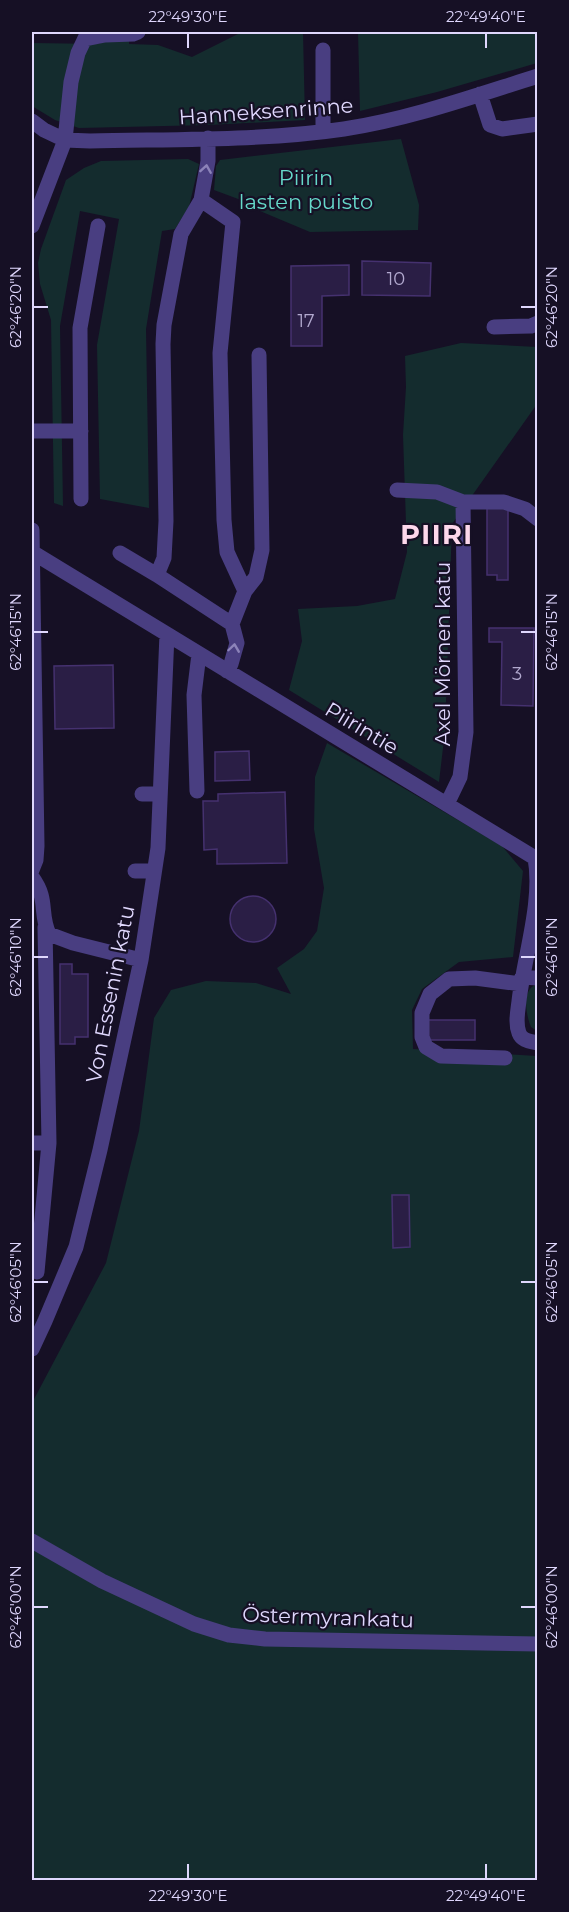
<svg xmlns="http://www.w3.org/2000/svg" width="569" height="1912" font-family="Montserrat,sans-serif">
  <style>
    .green { fill: #142c2e }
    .building { fill: #2a1e45; stroke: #45316f; stroke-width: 1.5 }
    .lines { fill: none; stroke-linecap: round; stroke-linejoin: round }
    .minor { stroke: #493e81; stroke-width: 15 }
    .oneway { stroke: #8c83b9 }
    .ticks { fill: none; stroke: #dfd7fd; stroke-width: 2 }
    .labels { text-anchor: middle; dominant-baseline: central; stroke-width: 4.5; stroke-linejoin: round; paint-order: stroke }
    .number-label { font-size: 18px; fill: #b2a9cf }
    .street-label { font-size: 21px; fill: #dfd7fd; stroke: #161025 }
    .park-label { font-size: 21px; fill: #66d9ca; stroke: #161025 }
    .district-label { font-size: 27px; font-weight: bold; letter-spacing: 1.5px; fill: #fdd8eb; stroke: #161025 }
    .neatline { fill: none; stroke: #dfd7fd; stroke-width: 2 }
    .ticks-label { font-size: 15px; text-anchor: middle; fill: #dfd7fd }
  </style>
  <rect width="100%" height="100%" fill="#161025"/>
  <path class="green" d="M129,32V44L158,45L192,57L242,32H303L305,120L208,125L79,128L55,120L32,106V43L98,44Z
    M358,32H537V63L437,92L360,111Z
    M401,139L419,205L418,230L310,232L253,208L249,203L214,190L216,166L220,160Z
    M188,159L199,164L189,207L175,229L162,231L146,329L149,508L100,499L97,345L119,219L80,211L60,326L63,506L54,503L51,320L40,284L38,263L41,249L66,180L84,168L101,161Z
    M461,343L537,347V404L452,524L445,731L439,782L289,690L302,641L298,609L357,606L395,599L407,552L403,435L406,387L405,356Z
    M327,743L502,846L523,871L513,957L459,962L422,989L412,1010L413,1049L537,1056V1880H32V1403L106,1263L139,1131L154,1018L171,990L206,981L256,983L291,994L277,968L304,949L317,931L324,888L314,829L315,777Z
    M537,984L538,985L537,1031L531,1027C526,1015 521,989 537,984Z"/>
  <path class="building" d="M362,261L431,263L430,296L362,295Z
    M349,265V295L322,296V346H291V266Z
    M487,507L508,508V580H497V575H487Z
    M489,628H534L533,706L501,705L502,642H489Z
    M113,665L114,728L55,729L54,666Z
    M249,751L250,780L215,781V752Z
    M285,792L287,863L217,864V849L204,850L203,801H218V794Z
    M230 919a23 23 0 1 1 46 0a23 23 0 1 1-46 0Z
    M60,964H72V974H88V1037H75V1044H60Z
    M428,1020H475V1040H428Z
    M392,1195H409L410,1247L393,1248Z"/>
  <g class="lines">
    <path class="minor" d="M85,39L105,35L133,34L138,32
      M323,50V132
      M480,94L490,125L502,129L538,124
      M32,121L44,130L65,140L90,141C172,139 263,141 344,129C410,119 474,96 538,76
      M201,200L233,222L220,353L224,520L227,552L245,591L232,624L237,643L231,664L227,671
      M32,226L65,140L71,82L78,53L88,32
      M494,327L531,326L538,323
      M32,431H81
      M397,490L437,492L463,502H504L525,509L538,519
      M81,499L80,328L98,226
      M32,530L37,846L36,860L32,870
      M32,552L535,858C543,901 524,957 519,1001C518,1010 515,1023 519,1033C522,1041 530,1041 538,1043
      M120,553L157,575L232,624
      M157,575L164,558L166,521L163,344L164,325L181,234L201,200L208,161V138
      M245,591L256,577L262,550L259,355
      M197,791L194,695L199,654
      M142,794H160
      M447,804L460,777L466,732L463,502
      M135,871H154
      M32,877C49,900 39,913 49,934L73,943L141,960
      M522,977L538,978
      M505,1058L441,1056L426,1047L422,1037V1013L430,994L449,979L475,978L521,984
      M32,1143H49L45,927
      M37,1272L49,1143
      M32,1349L45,1321L76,1247L100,1150L141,960L158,848L167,634
      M32,1541L102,1581L194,1624L229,1635L265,1639L538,1644"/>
  </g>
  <defs><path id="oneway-chevron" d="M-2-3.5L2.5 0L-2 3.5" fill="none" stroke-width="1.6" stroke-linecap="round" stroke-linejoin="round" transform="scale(1.5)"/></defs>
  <g class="oneway">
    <use href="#oneway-chevron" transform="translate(206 169) rotate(-81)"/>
    <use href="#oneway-chevron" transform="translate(234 648) rotate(-82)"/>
  </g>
  <path class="ticks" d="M188,33V48M486,33V48M33,307H48M521,307H536M33,632H48M521,632H536M33,957H48M521,957H536M33,1282H48M521,1282H536M33,1607H48M521,1607H536M188,1864V1879M486,1864V1879"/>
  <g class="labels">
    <g class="number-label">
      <text x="396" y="279">10</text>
      <text x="306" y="321">17</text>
      <text x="517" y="674">3</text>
    </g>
    <g class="street-label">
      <text transform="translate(266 111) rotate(-4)">Hanneksenrinne</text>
      <text transform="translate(442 654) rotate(-90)">Axel Mörnen katu</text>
      <text transform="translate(362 728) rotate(31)">Piirintie</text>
      <text transform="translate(110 994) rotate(-79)">Von Essenin katu</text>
      <text transform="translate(328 1617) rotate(2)">Östermyrankatu</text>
    </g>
    <g class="park-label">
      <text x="306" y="177">Piirin<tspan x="306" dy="24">lasten puisto</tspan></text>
    </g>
    <g class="district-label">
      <text x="437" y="534">PIIRI</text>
    </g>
  </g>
  <rect width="569" height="1912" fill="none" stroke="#161025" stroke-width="66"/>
  <rect x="33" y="33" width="503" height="1846" class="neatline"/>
  <g class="ticks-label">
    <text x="188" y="22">22°49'30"E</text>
    <text x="486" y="22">22°49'40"E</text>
    <text transform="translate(16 307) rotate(-90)" y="5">62°46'20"N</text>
    <text transform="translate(552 307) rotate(-90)" y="5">62°46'20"N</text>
    <text transform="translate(16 632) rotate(-90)" y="5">62°46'15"N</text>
    <text transform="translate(552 632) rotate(-90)" y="5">62°46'15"N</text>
    <text transform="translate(16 957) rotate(-90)" y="5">62°46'10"N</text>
    <text transform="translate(552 957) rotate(-90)" y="5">62°46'10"N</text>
    <text transform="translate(16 1282) rotate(-90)" y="5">62°46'05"N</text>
    <text transform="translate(552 1282) rotate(-90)" y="5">62°46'05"N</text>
    <text transform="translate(16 1607) rotate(-90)" y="5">62°46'00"N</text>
    <text transform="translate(552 1607) rotate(-90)" y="5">62°46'00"N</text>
    <text x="188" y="1901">22°49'30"E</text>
    <text x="486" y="1901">22°49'40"E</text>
  </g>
</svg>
